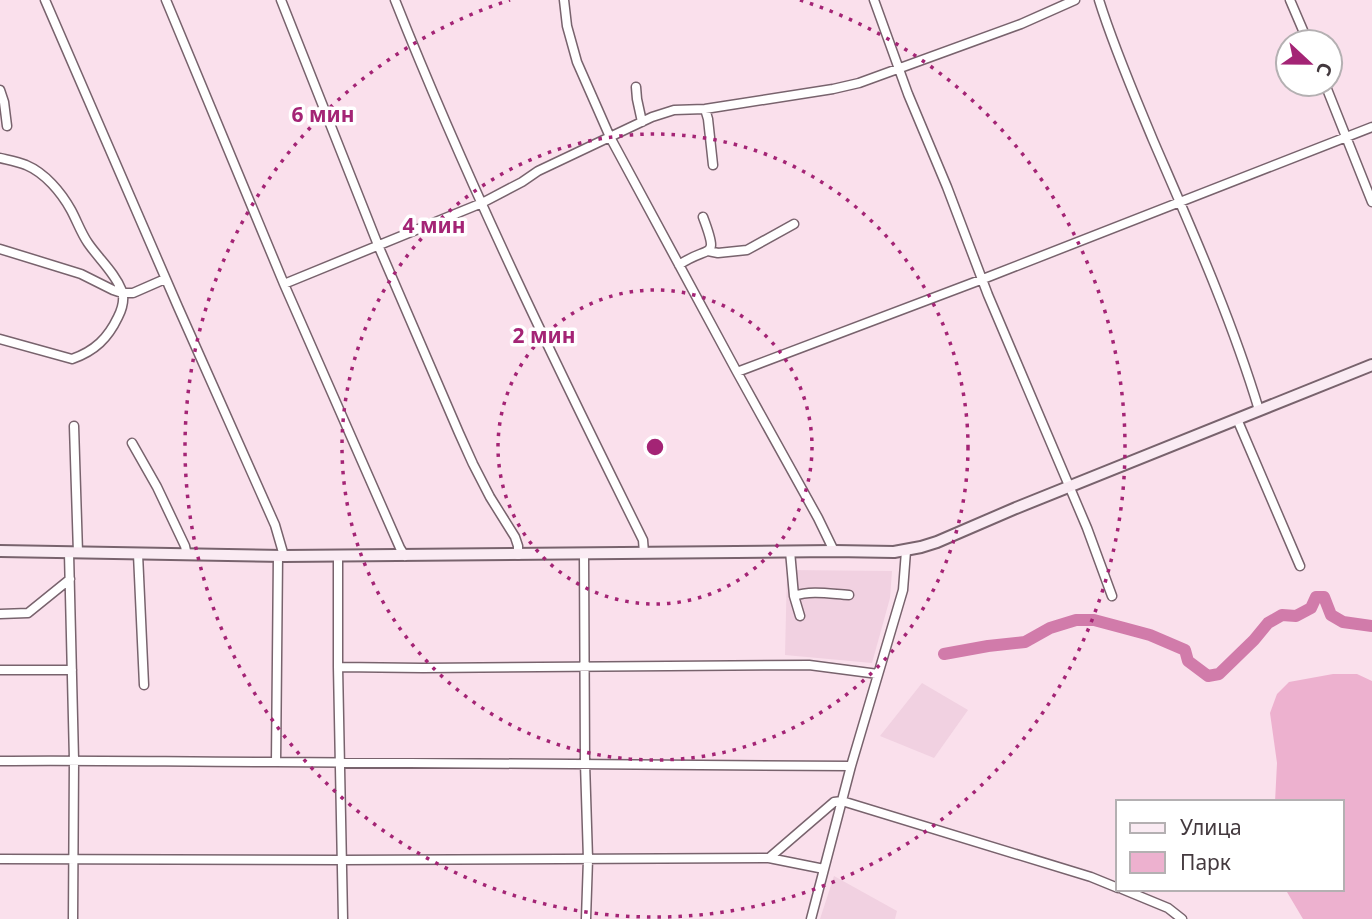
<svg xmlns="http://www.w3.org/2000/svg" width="1372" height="919" font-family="'Noto Sans',sans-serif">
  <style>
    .built { fill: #f1d1e1 }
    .green { fill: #edb1cf }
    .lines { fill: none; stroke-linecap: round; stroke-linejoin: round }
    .river { stroke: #d17baa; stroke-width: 12 }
    .street-casing { stroke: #78636d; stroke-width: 11 }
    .secondary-casing { stroke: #78636d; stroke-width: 14 }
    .street { stroke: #fff; stroke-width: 8 }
    .secondary { stroke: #faebf3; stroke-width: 10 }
    .ring { fill: none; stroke: #a42475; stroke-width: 3.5; stroke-dasharray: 3.5 7 }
    .centre { fill: #a42475; stroke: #fff; stroke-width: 3.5 }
    .ring-label { font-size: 21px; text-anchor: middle; font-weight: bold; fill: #a42475; stroke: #fff; stroke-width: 7; stroke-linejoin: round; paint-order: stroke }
  </style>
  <rect width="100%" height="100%" fill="#fae0ec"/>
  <path class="built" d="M787,570L892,571L890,598L872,663L785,655Z
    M922,683L968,710L934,758L880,736Z
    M834,876L897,911L895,919H820Z"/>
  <path class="green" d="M1333,674H1357L1372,681V919H1303L1287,892L1286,889H1342V802H1275L1277,763L1270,713L1277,694L1289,682Z"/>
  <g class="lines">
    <path class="river" d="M944,654L988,646L1025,642L1050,628L1076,620H1094L1124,628L1150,635L1185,650L1188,661L1208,676L1219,674L1254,640L1268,623L1282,615L1296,616L1311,608L1316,597H1324L1331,615L1343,622L1372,626"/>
    <defs>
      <path id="street" d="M45,0L178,307L275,525L284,556
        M166,0L284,284L400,548L405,556
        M281,0L378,245L459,433L473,464L490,497L515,537L518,546V555
        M395,0C468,184 555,363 643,540L644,553
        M564,0L567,26L577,62L610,137L737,372L818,518L834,551
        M874,0L908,94L947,187L988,295L1087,528L1112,596
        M1099,0C1114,48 1134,94 1153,140C1191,228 1231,317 1259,410
        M1290,0L1308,42
        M1325,84L1372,202
        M636,87L637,99L642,122
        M0,90L4,102L7,126
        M705,109L708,119L713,165
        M0,158C8,160 18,162 26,165C45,173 61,192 71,210C77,221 81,233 88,243C99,259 115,273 122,291C125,300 122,309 118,317C108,338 95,351 72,359L0,339
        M0,249L81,274L113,290L122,293H133L165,279
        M708,251L718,253L747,250L794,224
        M679,265C709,244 720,262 703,217
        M284,284L482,203L522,182L538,171L652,117L674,110L705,109L833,89L859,83L1021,24L1075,0
        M737,372L983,279L1372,127
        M1237,419L1300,566
        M74,426L78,553
        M132,443L157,487L185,546L187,555
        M790,551L794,596L800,616
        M69,553L74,760L73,919
        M138,554L144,685
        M584,554L585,763L588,859L586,919
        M338,556V667L343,919
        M794,596C811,590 831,594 849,595
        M0,614L28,613L70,579
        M338,667L423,668L809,665L878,674
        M0,670H72
        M0,761C92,760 183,762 275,762C467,763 659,764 851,766
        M276,762L278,556
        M769,858L834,802L842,801L1091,877L1118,888
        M0,859L342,860L769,858L824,869
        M1122,889L1168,908L1182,919
        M811,919L851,766L903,590L906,551"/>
      <path id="secondary" d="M0,551L284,556L834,551L894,552L921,547L937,542L1016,508L1372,365"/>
    </defs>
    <use href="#street" class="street-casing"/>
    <use href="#secondary" class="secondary-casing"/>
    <use href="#street" class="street"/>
    <use href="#secondary" class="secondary"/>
  </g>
  <g class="ring">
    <circle cx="655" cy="447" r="157"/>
    <circle cx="655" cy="447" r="313"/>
    <path d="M800 0A470 470 0 1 1 510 0"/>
  </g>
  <circle cx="655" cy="447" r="10" class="centre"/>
  <g class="ring-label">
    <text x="323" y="122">6 мин</text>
    <text x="434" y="233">4 мин</text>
    <text x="544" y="343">2 мин</text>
  </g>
  <rect x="1116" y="800" width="228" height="91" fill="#ffffff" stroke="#b4b0b2" stroke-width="2"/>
  <rect x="1130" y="823" width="35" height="10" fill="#faebf3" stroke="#b4b0b2" stroke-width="2"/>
  <text x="1180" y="835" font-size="21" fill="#43393e">Улица</text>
  <rect x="1130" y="852" width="35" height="21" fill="#edb1cf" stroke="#b4b0b2" stroke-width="2"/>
  <text x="1180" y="870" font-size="21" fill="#43393e">Парк</text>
  <g transform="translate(1309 63) rotate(112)"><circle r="33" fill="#ffffff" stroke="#b4b0b2" stroke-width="2"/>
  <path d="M0-5L12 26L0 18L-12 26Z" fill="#a42475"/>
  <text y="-10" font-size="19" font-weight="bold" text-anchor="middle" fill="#43393e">С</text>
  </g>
</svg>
